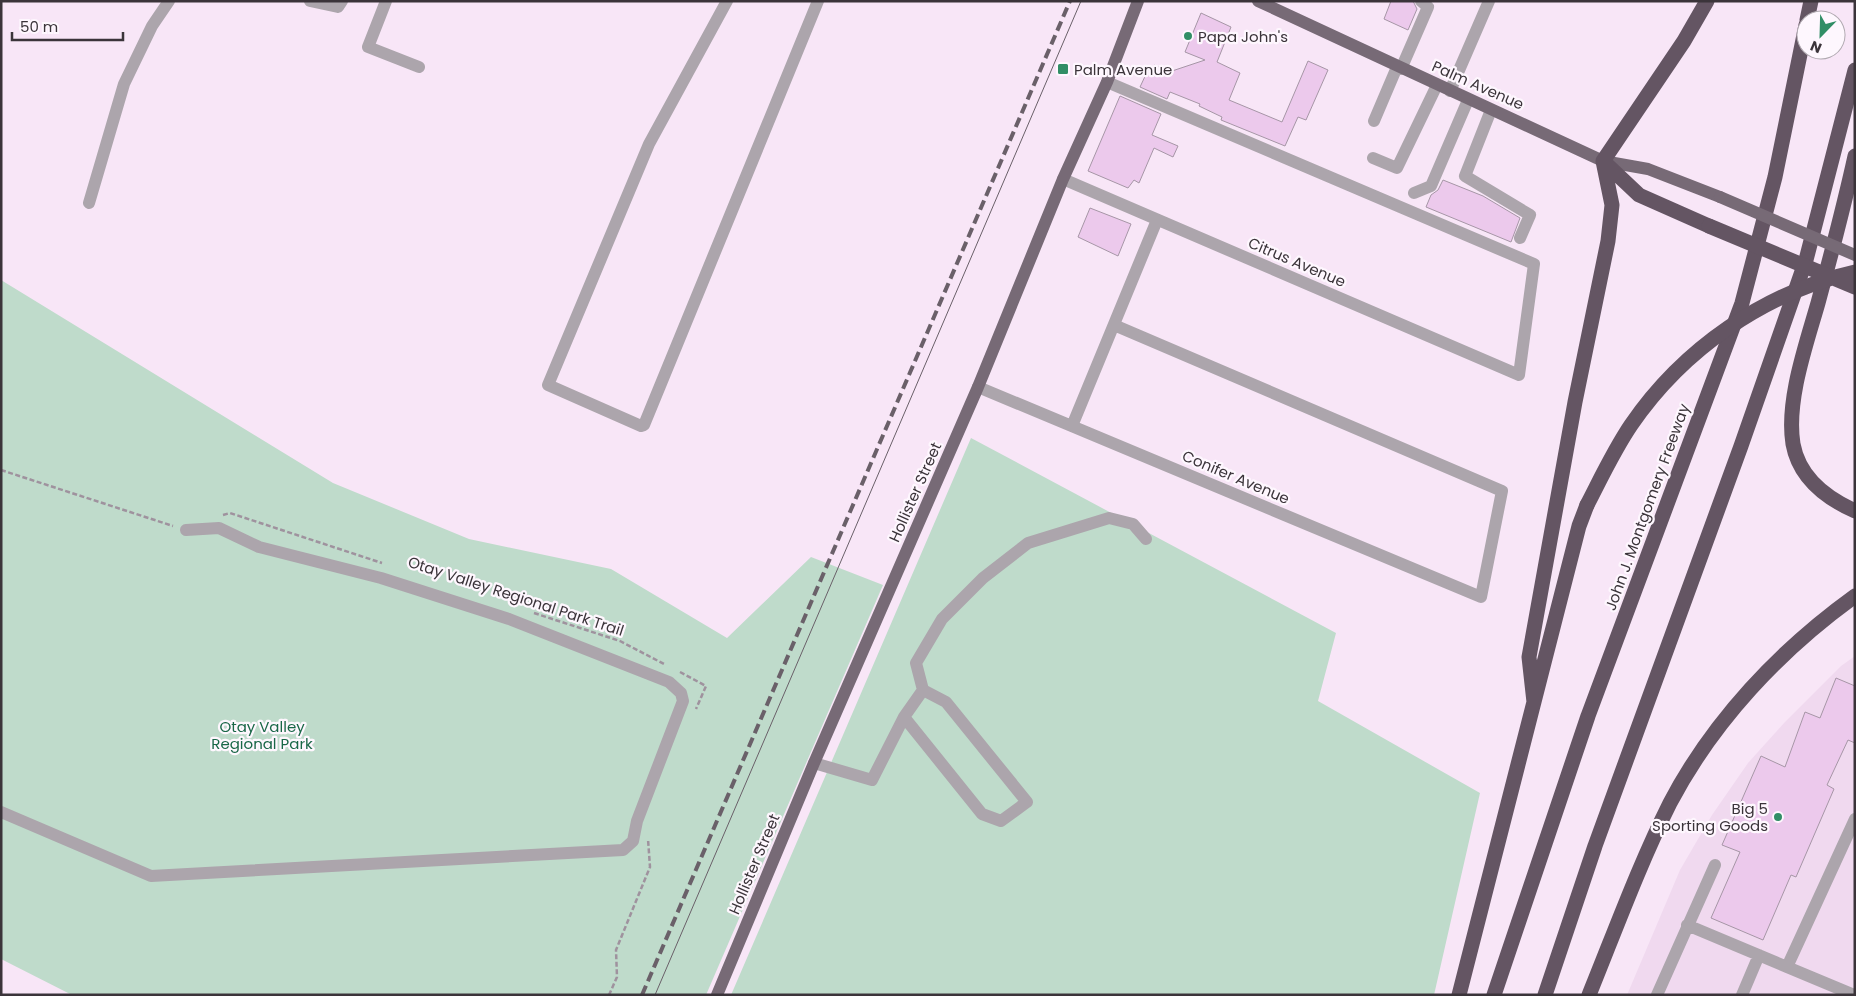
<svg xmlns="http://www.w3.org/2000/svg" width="1856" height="996" font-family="Poppins,sans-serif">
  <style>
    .built { fill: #f0d9ef }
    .green { fill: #bfdbcb }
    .building { fill: #ecc9ec; stroke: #a696a6 }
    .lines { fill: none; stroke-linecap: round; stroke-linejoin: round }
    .path { stroke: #9f929e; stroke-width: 2.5; stroke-dasharray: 5 2.5; stroke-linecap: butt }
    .minor { stroke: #aca5ac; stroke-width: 12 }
    .major { stroke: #776a76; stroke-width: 12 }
    .highway { stroke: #645563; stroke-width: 15 }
    .tram { stroke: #6a6069; stroke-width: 1 }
    .rail { stroke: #6a6069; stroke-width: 4; stroke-dasharray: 10 5; stroke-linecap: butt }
    .major-bridge { stroke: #776a76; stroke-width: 12 }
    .highway-bridge { stroke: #645563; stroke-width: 15 }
    .poi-dot { fill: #318e66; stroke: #fef7fe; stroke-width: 2 }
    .labels { text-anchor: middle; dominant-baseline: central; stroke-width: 4.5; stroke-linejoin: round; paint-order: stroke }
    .poi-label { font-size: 15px; fill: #3b343a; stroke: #fef7fe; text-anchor: start }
    .street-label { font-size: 15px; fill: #3b343a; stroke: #fef7fe }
    .park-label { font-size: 15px; fill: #196747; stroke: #fef7fe }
  </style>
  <rect width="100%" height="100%" fill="#f8e6f7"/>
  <path class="built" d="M1855,656V995H1627L1680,870L1712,815L1748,763L1785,722L1841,666Z"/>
  <path class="green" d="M1,280L333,483L469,539L611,569L727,638L811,557L883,585L706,995H72L1,959Z
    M971,438L1336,633L1318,701L1480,793L1434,995H731Z"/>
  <path class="building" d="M1391,1H1413L1417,9L1408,30L1384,19Z
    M1201,13L1231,27L1217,62L1240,73L1229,100L1282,122L1308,61L1328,70L1306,120L1298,117L1285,146L1221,120L1222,117L1199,106L1200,104L1170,92L1167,99L1140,87L1148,70L1151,71L1154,65L1169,72L1205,60L1185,52Z
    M1120,96L1161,114L1152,135L1178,146L1173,157L1154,148L1139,183L1134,180L1128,188L1088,171Z
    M1443,180L1483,196L1520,218L1511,242L1426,207L1431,195L1438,190Z
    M1090,208L1131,224L1118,256L1078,237Z
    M1836,678L1855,686V743L1848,740L1827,785L1834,789L1796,877L1791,875L1763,940L1711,918L1740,852L1722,845L1761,756L1785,767L1805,712L1820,718Z"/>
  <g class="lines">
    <path class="path" d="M1,470L173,526
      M223,515L230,513L382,563
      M534,613L620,641L664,664
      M680,672L706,686L696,709
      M609,995L617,977L616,950L650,867L648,839"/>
    <path class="minor" d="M310,1L338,7L342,1
      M386,1L368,47L419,67
      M727,1L649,144L548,385L641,426L644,425L818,1
      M1401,69L1428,7L1421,1
      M1450,91L1489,1
      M1491,110L1465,176L1530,215L1520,238
      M1374,121L1397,67
      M1373,158L1397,168L1437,85
      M1063,179L1519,375L1534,264L1107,82
      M1414,193L1431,186L1468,100
      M89,203L124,84L152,26L169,1
      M978,387L1481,597L1502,491L1114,325
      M1072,426L1157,220
      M923,690L916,663L942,619L983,578L1028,543L1109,518L1133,524L1146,539
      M814,763L872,780L904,717L923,690L946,702L1027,802L1001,821L982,814L904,717
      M1,812L151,876L623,850L633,841L637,821L683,701L681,693L669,682L509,619L381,578L259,547L219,528L186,530
      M1687,925L1854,995
      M1787,967L1855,819
      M1657,995L1715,865
      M1742,995L1759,955"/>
    <path class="major" d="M1258,1L1603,161L1648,169L1720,197
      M717,995L814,763L978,387L1063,179L1107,82L1138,1"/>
    <path class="highway" d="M1807,20L1811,1
      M1855,156C1844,206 1831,255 1818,303C1806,345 1786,401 1793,444C1799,477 1826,498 1855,511
      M1603,161L1639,195L1709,226
      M1534,702L1529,657L1575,402L1608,241L1612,205L1603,161L1684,41L1707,1
      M1459,995L1579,526L1587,505
      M1494,995L1588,716L1742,303L1775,177L1806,25
      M1545,995L1595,846L1741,446L1806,260L1855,70
      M1589,995C1615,931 1639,865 1670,803C1713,721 1780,650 1855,596"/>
    <path class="tram" d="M655,995L1081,1"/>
    <path class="rail" d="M642,995L1070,1"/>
    <path class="major-bridge" d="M1720,197L1855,255"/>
    <path class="highway-bridge" d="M1709,226L1855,287
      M1587,505C1601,478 1614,450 1631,425C1683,349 1765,292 1855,272"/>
  </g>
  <g class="poi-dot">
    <circle cx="1188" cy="36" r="5"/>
    <rect x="1057" y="63" width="12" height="12" rx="2.5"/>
    <circle cx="1778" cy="817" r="5"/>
  </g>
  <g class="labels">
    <g class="poi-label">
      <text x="1198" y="36">Papa John's</text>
      <text x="1074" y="69">Palm Avenue</text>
      <text x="1768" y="808" text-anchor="end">Big 5<tspan x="1768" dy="17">Sporting Goods</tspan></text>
    </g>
    <g class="street-label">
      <text transform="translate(1478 85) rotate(24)">Palm Avenue</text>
      <text transform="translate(1297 262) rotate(23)">Citrus Avenue</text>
      <text transform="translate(1236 477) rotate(23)">Conifer Avenue</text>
      <text transform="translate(915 492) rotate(-66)">Hollister Street</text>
      <text transform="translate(1647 507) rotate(-70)">John J. Montgomery Freeway</text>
      <text transform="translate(516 596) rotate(18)">Otay Valley Regional Park Trail</text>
      <text transform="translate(754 864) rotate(-67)">Hollister Street</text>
    </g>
    <g class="park-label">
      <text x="262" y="726">Otay Valley<tspan x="262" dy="17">Regional Park</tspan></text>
    </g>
  </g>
  <rect width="1856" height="996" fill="none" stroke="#3b343a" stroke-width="5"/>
  <g transform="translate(1821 35) rotate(203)"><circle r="24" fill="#fef7fe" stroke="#b0a9b0"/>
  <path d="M0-4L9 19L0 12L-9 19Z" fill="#318e66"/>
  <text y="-8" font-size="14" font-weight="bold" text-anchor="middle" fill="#3b343a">N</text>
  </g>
  <path d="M12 32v8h111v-8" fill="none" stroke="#3b343a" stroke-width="2.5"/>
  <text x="20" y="32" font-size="15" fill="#3b343a" stroke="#fef7fe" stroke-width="4" paint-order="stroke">50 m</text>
</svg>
